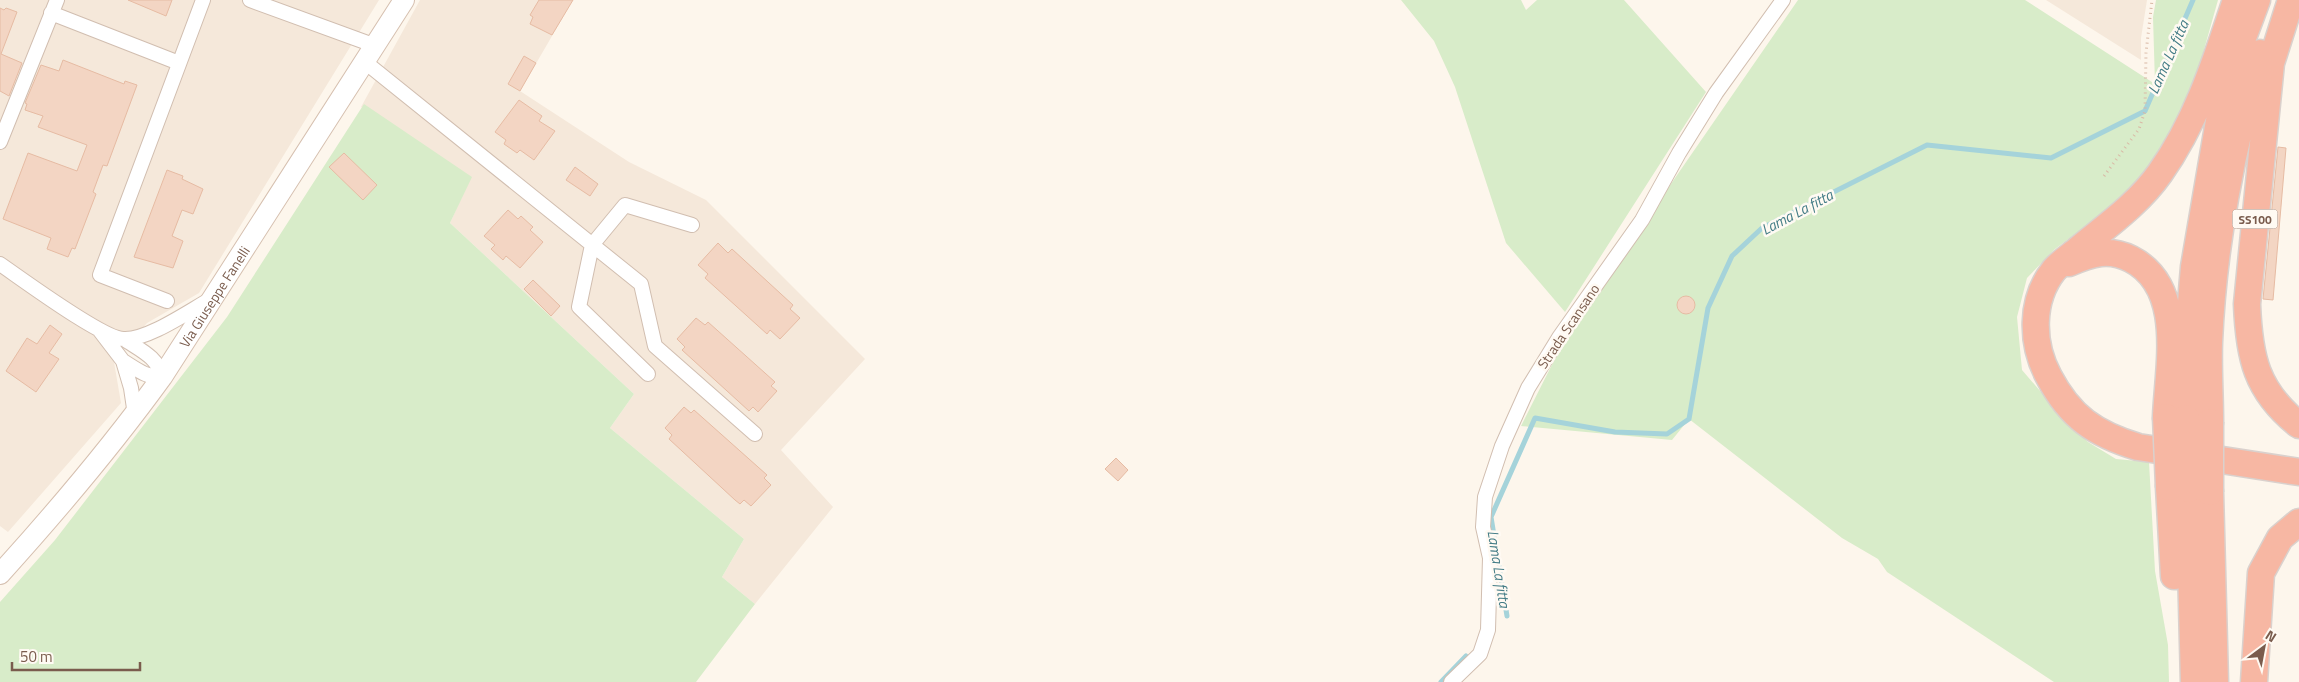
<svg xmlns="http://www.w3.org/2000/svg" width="2299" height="682" font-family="'Titillium Web',sans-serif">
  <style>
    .residential { fill: #f5e8da }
    .green { fill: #d8ecc9 }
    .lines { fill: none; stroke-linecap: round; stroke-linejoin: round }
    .stream { stroke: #a5d3da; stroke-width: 5 }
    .building { fill: #f3d5c3; stroke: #e6bba3 }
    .street-casing { stroke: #d1beb0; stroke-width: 16 }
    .secondary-casing { stroke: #d6c0b0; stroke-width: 22 }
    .highway-casing { stroke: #dad1cd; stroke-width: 29 }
    .path { stroke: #d9b8a5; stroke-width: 3; stroke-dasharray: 1 4; stroke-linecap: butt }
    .street { stroke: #fff; stroke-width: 14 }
    .secondary { stroke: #fff; stroke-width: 20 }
    .highway { stroke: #f7b7a3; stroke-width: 26 }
    .highway-bridge-casing { stroke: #dad1cd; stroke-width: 29; stroke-linecap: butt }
    .highway-bridge { stroke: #f7b7a3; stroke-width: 26 }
    .labels { text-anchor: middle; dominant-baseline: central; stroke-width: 5; stroke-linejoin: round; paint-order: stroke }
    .shield { fill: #fffaf3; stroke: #a28b7f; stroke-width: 1 }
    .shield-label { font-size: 12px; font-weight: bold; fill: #7a5c4d }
    .street-label { font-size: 14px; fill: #7a5c4d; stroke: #fffaf3 }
    .water-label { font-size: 15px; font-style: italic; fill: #437c86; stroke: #fffaf3 }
  </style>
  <rect width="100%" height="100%" fill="#fdf6ec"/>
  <path class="residential" d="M0,0H379L199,293L147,323L114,362L121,403L8,532L0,526Z
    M420,0H573L520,91L629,162L706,200L865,359L781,450L833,507L755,604L722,577L744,539L610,428L634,394L450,223L471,177L361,107Z
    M2046,0H2147L2141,38V60Z"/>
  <path class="green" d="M1401,0H1521L1526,10L1537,0H1624L1706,92L1565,312L1506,243L1455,87L1434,41Z
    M1798,0H2025L2155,84L2153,17L2156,0H2218L2191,96L2171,132L2130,193L2055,249L2027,278L2017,317L2022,370L2059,413L2088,442L2116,459L2149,462L2155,571L2168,645L2169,682H2054L1887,572L1878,559L1842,538L1689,419L1672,440L1521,426L1568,333Z
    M364,104L472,177L450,223L634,394L610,428L744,539L722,577L755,604L696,682H0V602L55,540L227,317Z"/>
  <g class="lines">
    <path class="stream" d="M1507,616L1491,517L1535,418L1615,432L1667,434L1689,419L1708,308L1732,256L1762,228L1927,145L2051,158L2145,111L2193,0
      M1441,682L1466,656"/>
  </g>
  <path class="building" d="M128,0H172L166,16Z
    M539,0H573L552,35L530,24L533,17L530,15Z
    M0,8L4,10L6,8L17,12L1,54L22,63L9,96L0,91Z
    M524,56L536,63L520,91L508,84Z
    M63,60L124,84L125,81L137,85L107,166L103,165L93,192L96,194L75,249L72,248L68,257L47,249L51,238L3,219L28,153L77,171L87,145L38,127L43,116L25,110L27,104L25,103L41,65L59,71Z
    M519,100L542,116L539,121L555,131L534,160L520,150L517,153L504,144L506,140L495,132Z
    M2278,147L2286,148L2273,300L2263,299Z
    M344,153L377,185L363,200L329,167Z
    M575,167L598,184L590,196L566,180Z
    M167,170L183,176L182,179L203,189L193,214L182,210L172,236L183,241L173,268L134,257Z
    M508,210L518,219L521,216L533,227L530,230L543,242L520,268L506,256L503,260L491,249L495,245L484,236Z
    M718,243L728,253L732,249L793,305L790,309L800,318L780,339L770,330L767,334L705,278L708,274L698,265Z
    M533,280L560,306L551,316L524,289Z
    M1677 305a9 9 0 1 1 18 0a9 9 0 1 1-18 0Z
    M696,318L705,325L708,322L775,382L771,386L777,391L758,412L753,407L749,411L682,350L685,347L677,339Z
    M50,325L62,334L49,353L59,359L36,392L6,371L27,338L37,344Z
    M684,407L691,413L694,410L767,475L764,478L771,485L751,506L744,500L740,504L735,500L669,439L672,435L665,428Z
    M1116,458L1128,470L1118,481L1105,469Z"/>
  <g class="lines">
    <defs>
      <path id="street" d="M250,0L376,46
        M51,13L179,63
        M365,62L641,284L655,346L755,434
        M0,142L57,0
        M0,264C22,279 103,339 124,339C148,340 189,311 211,299
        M167,301L100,275L203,0
        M100,331L123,361L131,388L135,415
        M123,361C136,369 147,378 162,377C158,357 140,350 124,339
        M648,374L579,307L592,245L625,205L692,225
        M1451,682L1480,654L1488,630L1490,558L1483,527L1485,497L1502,446L1528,388L1560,336L1642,220L1679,153L1716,93L1783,0"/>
      <g id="secondary">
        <path id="s1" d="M0,574C57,511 112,446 162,377L404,0"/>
      </g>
      <path id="highway" d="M2236,0C2216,60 2197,121 2160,173C2139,203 2108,225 2080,248C2072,255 2061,262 2054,270C2030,300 2031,344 2049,377C2070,417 2095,434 2138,447L2299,472
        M2291,0L2271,63L2247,304C2249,357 2256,391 2299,425
        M2069,263C2092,253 2109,248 2131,259C2186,287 2168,367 2166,417
        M2186,418V363L2194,267L2225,86L2257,0
        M2210,422C2210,395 2208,368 2209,342C2213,248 2232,143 2260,53
        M2169,487L2174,576
        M2189,489L2194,682
        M2210,492L2215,682
        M2254,682L2261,573L2280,538L2299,522"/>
    </defs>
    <use href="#street" class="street-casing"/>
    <use href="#secondary" class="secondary-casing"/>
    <use href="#highway" class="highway-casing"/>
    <path class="path" d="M2104,176L2139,129L2145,111L2146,53L2152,0"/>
    <use href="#street" class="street"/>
    <use href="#secondary" class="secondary"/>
    <use href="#highway" class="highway"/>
    <defs>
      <path id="highway-bridge" d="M2166,417L2169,487
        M2186,418L2189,489
        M2210,492V422"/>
    </defs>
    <use href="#highway-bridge" class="highway-bridge-casing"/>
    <use href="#highway-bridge" class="highway-bridge"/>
  </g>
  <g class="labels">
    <rect class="shield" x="2232.5" y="209.5" width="45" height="19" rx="4"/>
    <g class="shield-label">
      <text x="2255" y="219">SS100</text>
    </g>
    <g class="street-label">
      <text stroke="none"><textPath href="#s1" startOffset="351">Via Giuseppe Fanelli</textPath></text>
      <text transform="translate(1568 326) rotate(-56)">Strada Scansano</text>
    </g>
    <g class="water-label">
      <text transform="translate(2168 57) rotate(-66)">Lama La fitta</text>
      <text transform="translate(1797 212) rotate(-28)">Lama La fitta</text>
      <text transform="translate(1499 569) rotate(81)">Lama La fitta</text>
    </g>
  </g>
  <g transform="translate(2264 647) rotate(32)" stroke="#fffaf3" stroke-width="4" paint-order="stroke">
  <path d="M0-4L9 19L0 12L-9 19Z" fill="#7a5c4d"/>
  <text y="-8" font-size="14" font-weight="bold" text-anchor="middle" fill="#7a5c4d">N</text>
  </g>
  <path d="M12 662v8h128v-8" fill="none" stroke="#7a5c4d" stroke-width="2.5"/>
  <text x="20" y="662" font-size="15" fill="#7a5c4d" stroke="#fffaf3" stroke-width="4" paint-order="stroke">50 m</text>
</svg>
